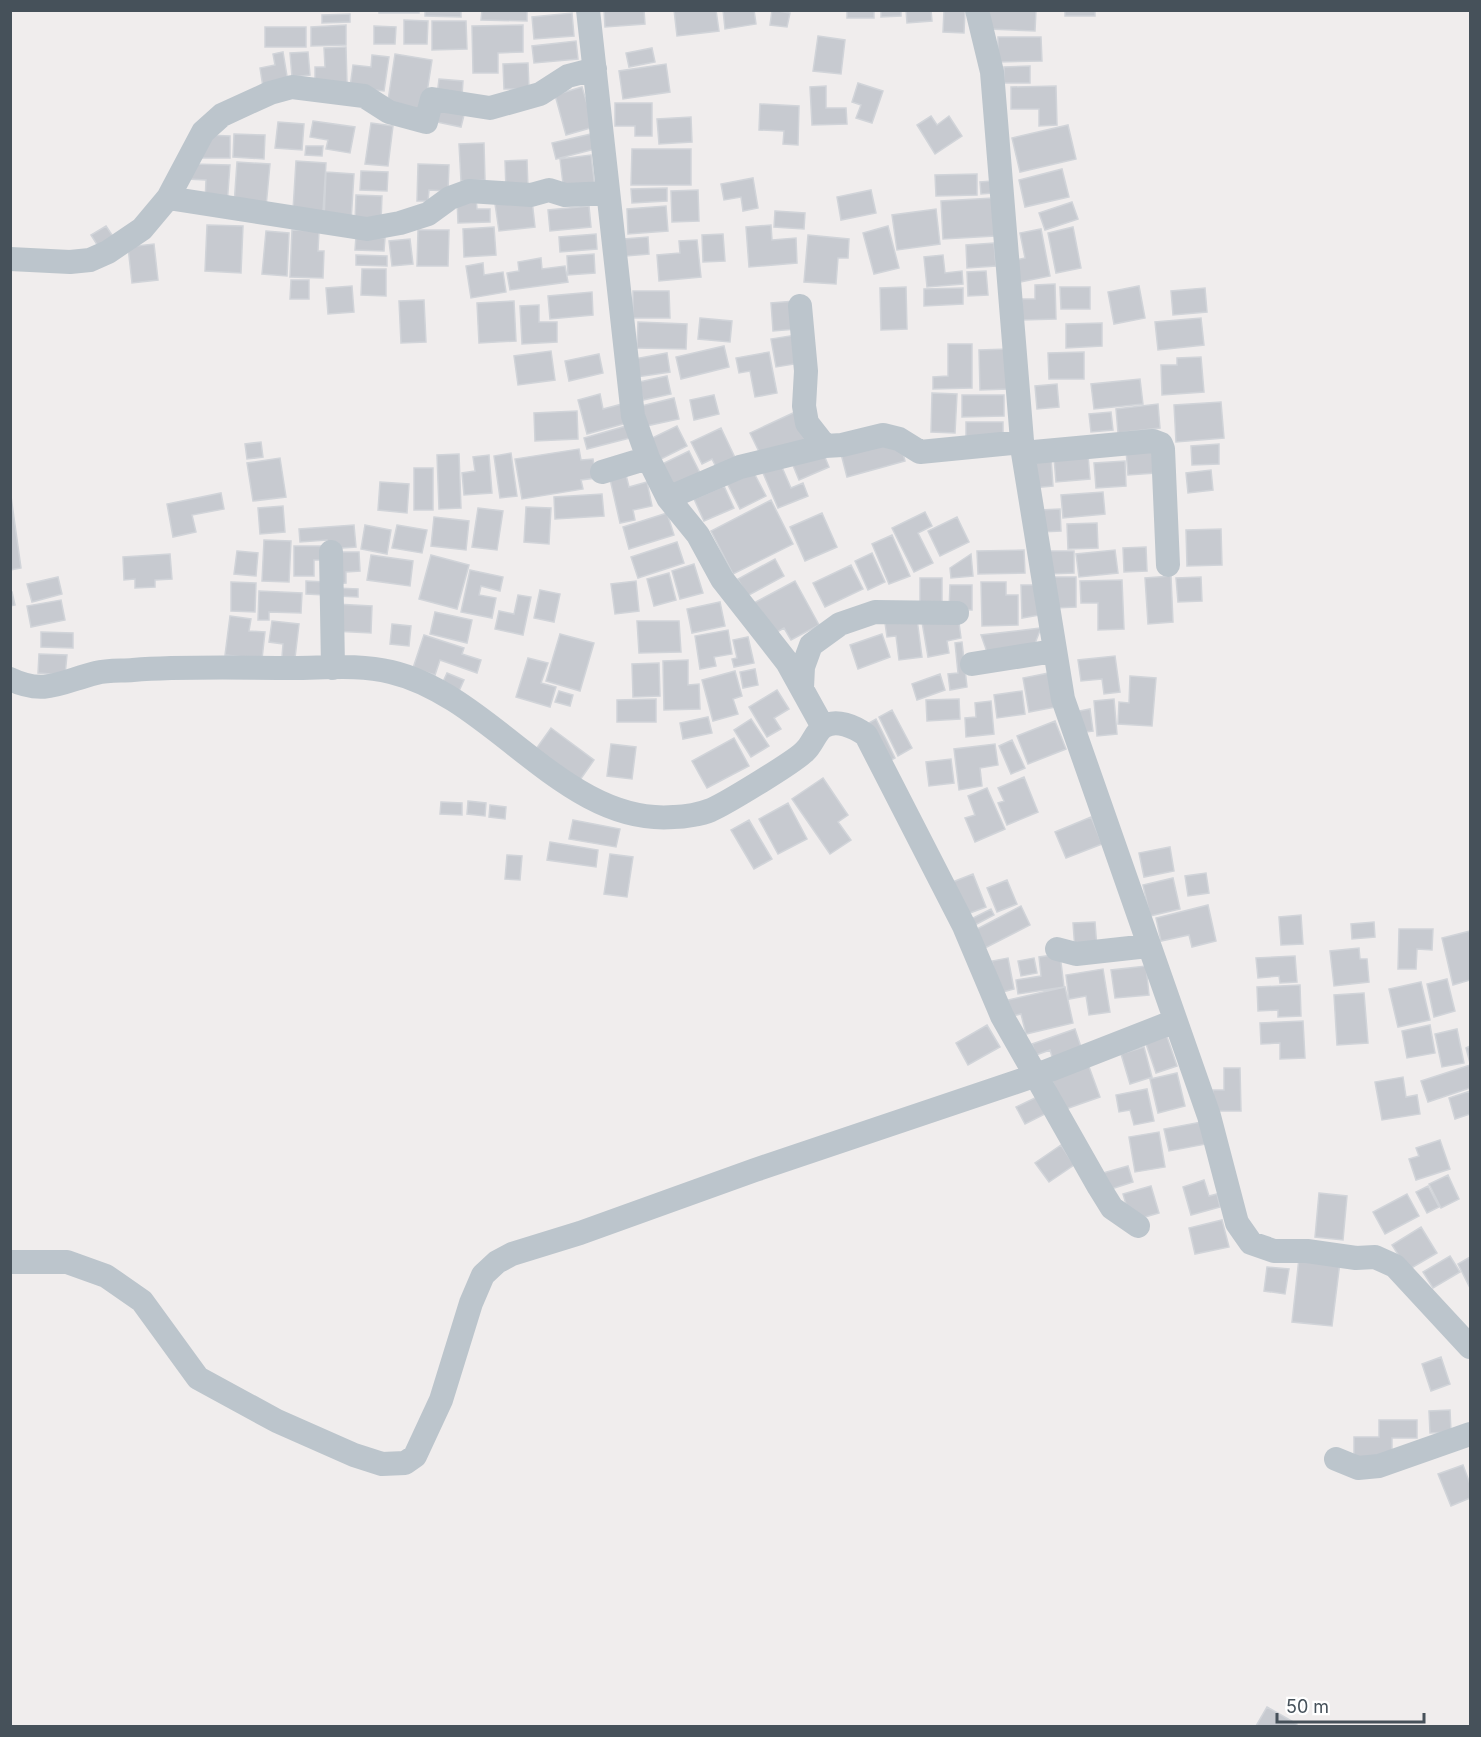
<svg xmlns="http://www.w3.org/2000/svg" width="1481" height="1737" font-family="Inter,sans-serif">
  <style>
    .building { fill: #c7cad0; stroke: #d1d4d9; stroke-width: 1.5 }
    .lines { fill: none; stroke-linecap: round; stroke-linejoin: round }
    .minor { stroke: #bcc5cc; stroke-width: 24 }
  </style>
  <rect width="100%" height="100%" fill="#f0eded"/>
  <path class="building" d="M379,10H419V13H379Z
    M425,10H461V17L425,16Z
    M482,10H527V21L481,20Z
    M604,10H644L645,24L605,27Z
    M674,10H716L719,31L677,36Z
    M723,10H754L756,24L725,29Z
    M772,10L790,13L787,27L770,25Z
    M847,10H874V18H847Z
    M881,10H901V16L881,17Z
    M906,10H931L932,21L907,23Z
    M944,10H965L964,33L943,32Z
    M989,10H1036L1035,31L989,29Z
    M1065,10H1095V16H1065Z
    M572,13L574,36L534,39L532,17Z
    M350,14V22L322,23V15Z
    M404,20L428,21L427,44H404Z
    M432,21H466L467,49L432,50Z
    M346,25V45L311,46V27Z
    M523,25V52L498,53V73H473L472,26Z
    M374,26L396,27L395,44H374Z
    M265,27H306V47H265Z
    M818,36L845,40L841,74L813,71Z
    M998,37H1041L1042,61L998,62Z
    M576,41L578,59L534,63L532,46Z
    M346,47L347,83L315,84V67H325L324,48Z
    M652,48L655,62L629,67L626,53Z
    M283,52L288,82L263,87L260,68L275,65L273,54Z
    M308,52L310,75L292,77L290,53Z
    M395,54L432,60L424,112L387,107Z
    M372,55L389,57L384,91L350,87L353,65L371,67Z
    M528,63L529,89H504L503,64Z
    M666,64L670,92L623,99L619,71Z
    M1030,66V83H1004V67Z
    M439,79L463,81L462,96L437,95Z
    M858,83L883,91L872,123L856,118L861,105L852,102Z
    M826,86V108H846L847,124L812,125L810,87Z
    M1056,86L1057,125L1039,126V109H1011V87Z
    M582,87L594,127L566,135L555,95Z
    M615,103H652V136H635V126H615Z
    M760,104L799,106L798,145L783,144L784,131L759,130Z
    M436,105L465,111L461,127L432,121Z
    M931,116L937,125L949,116L962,136L935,154L917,125Z
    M691,117L692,142L659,144L657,119Z
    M313,121L355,127L350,153L326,149L328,140L310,137Z
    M278,122L304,124L302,150L275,148Z
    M371,123L393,126L388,166L365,164Z
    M1068,125L1076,159L1020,172L1012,138Z
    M234,134L265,135L264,159L233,157Z
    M591,134L595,149L556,159L552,143Z
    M206,135L230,136V158H201Z
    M484,143L485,180L461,181L459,144Z
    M306,146H323L322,156L305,155Z
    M632,149H691V185H631Z
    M591,155L595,188L564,192L560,159Z
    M527,160L528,189L506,190L505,161Z
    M296,161L326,163L323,212L293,210Z
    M237,162L270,164L266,207L234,205Z
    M192,164L230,165L227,205L205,203L206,180L187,179Z
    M418,164L449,165L448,191L429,190L428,201H417Z
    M1062,169L1069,197L1025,207L1019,180Z
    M361,171L388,172L387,191L360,190Z
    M326,172L354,174L351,222L324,220Z
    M977,174V195L936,196L935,175Z
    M753,178L758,208L743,211L741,197L724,200L721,184Z
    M992,181L993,193L981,194L980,182Z
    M667,188V201L632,203L631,189Z
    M698,190L699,221L672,222L671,191Z
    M871,190L876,213L841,220L837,197Z
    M356,195L382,196L381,222H355Z
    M476,198L477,209H490V222L458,223L457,199Z
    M993,198L995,236L943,239L941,201Z
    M532,200L535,227L499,231L495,204Z
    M1072,202L1078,219L1045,230L1039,213Z
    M589,206L591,227L550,231L548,210Z
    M666,206L668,231L628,234L627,209Z
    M936,209L940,244L897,250L892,215Z
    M775,211L805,213L804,229L774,227Z
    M207,225L243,226L241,273L205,271Z
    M771,225L772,240L796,238L797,263L749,267L746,227Z
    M106,226L116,241L101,251L91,235Z
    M888,226L899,268L874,274L863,233Z
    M494,227L496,255L464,257L463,229Z
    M1073,227L1081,268L1056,273L1048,233Z
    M1041,229L1050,276L1020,282L1016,260L1025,258L1020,233Z
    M292,230L319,231L318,251H324L323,278L290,277Z
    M418,230H449L448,266H417Z
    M266,231L289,233L287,276L262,274Z
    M596,234L597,249L560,252L559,237Z
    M723,234L725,261L703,262L702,235Z
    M808,235L849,239L848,258H838L836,284L804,282Z
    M356,236L385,238L384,251L355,250Z
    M648,237L649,254L626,256L624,239Z
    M410,239L413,264L392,266L389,241Z
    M697,240L701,277L659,281L657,255L680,253L679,241Z
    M994,243L996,266L967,268L966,245Z
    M154,244L158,280L132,283L128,247Z
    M594,254L595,273L568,275L567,256Z
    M356,255L387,256V266L356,265Z
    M943,255L945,273L962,271L963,284L927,287L924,257Z
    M541,258L542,269L565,266L568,282L510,290L507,273L519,271L518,262Z
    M483,263L484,275L503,272L506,292L471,298L466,266Z
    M362,269H386V296L361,295Z
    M986,271L988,295L968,296L967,272Z
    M291,280H309V299H290Z
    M1055,284L1056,319L1022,320V299H1035V285Z
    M352,286L354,312L328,314L326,288Z
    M1139,286L1145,318L1114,324L1108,292Z
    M906,287L907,329L881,330L880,288Z
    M1060,287H1090V309H1061Z
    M963,288V304L924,306V289Z
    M1205,288L1207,312L1173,315L1171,291Z
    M633,291H669L670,318H633Z
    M592,292L593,315L550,319L548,296Z
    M424,300L426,342L401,343L399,301Z
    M808,300L809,328L773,331L771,303Z
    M514,301L516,341L479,343L477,303Z
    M539,305V322H557V342L522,344L520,306Z
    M700,318L732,321L730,342L698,339Z
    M1201,318L1204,345L1158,350L1155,322Z
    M638,322L687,324L686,349L637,348Z
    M1102,323V346L1066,348V324Z
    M808,333L813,361L776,367L771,339Z
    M948,344H972V388L933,389V377L948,376Z
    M724,346L729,367L681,379L676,357Z
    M1008,349L1009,389L980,390L979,350Z
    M551,351L555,380L518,385L514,356Z
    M769,352L777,393L755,397L750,371L739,373L736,358Z
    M1084,352V379H1049L1048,353Z
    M667,353L670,372L637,377L634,359Z
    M599,354L603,373L569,381L565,361Z
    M1201,357L1204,392L1162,395L1161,365H1177V358Z
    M667,376L671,394L643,400L639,382Z
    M1140,379L1143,404L1094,409L1091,384Z
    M1057,384L1059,407L1037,409L1035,386Z
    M932,393L957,394L955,433L931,432Z
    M600,394L603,409L622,404L627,423L587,434L578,400Z
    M714,395L719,414L694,420L690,400Z
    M962,395H1004V416L962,417Z
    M674,398L679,419L646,426L641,406Z
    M1221,402L1224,438L1176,442L1174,405Z
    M1158,404L1160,428L1118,433L1116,409Z
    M577,411L578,439L535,441L534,413Z
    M795,412L811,445L766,466L750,433Z
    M1111,412L1113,430L1091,432L1089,414Z
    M966,422H1003V444H966Z
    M626,426L630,438L587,449L584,438Z
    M677,426L687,446L659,460L648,440Z
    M721,428L738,464L719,473L712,459L702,464L691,442Z
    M898,434L905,461L847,477L840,450Z
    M261,442L263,457L247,459L245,444Z
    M1219,444V464L1192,465L1191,446Z
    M1155,448L1156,473L1128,475L1126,450Z
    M579,449L581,460L593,459L596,478L581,480L583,489L522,499L515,459Z
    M822,450L829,467L799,480L792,463Z
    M689,451L706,485L677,499L660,465Z
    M511,453L517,496L500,498L494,456Z
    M459,454L461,508L439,509L437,455Z
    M489,455L492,493L464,495L462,473L475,471L473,457Z
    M1088,455L1090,479L1056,482L1054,458Z
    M1051,457L1053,486L1032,488L1030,458Z
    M280,458L286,497L253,501L247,463Z
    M1125,461L1126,486L1096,488L1094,463Z
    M781,465L791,488L803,483L808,496L778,508L763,473Z
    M414,468H433V510H414Z
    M1211,470L1213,490L1188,493L1186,473Z
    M753,471L766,496L740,509L727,483Z
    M626,475L629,487L647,482L652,506L633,510L635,520L620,523L610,479Z
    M380,482L409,484L407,513L378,510Z
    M724,486L734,508L704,521L694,499Z
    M10,489L21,568L10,570Z
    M1103,492L1105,514L1063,518L1061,495Z
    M221,493L224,509L192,515L196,532L173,537L167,504Z
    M602,494L604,516L555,519L554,497Z
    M771,500L793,544L733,574L711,531Z
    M283,506L285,532L260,534L258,508Z
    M526,507L551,508L549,544L524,542Z
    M478,508L503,511L497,550L472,547Z
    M1060,509L1061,531L1041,532L1040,510Z
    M925,512L932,526L918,533L933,563L914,572L892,528Z
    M667,513L674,535L629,549L623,527Z
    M822,513L837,547L805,561L790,527Z
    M434,517L469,521L466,550L431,546Z
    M957,517L969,542L940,556L928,531Z
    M1097,523L1098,548L1068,549L1067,524Z
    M354,525L356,547L328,549L327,540L300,542L299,529Z
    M365,525L391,530L387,554L361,549Z
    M397,525L427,530L422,553L392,548Z
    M1221,529L1222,565L1187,566L1186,530Z
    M892,535L910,576L889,584L872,544Z
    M264,540L291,541L289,582L262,581Z
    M677,542L684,563L638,578L631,557Z
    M294,546H323V560H314V576H294Z
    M1146,547L1147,571L1124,572L1123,548Z
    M1024,550L1025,573L978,574L977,551Z
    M1115,550L1118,573L1079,577L1076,554Z
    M237,551L258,553L256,576L234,574Z
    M1048,551H1074V573L1048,574Z
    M335,552H359L360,571L346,572V583L336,584Z
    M872,553L885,582L868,590L855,561Z
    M170,554L172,579L155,580V587L135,588V579L124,580L123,557Z
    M971,554L973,576L951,578L950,568Z
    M371,555L413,561L410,586L367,580Z
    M431,555L469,565L457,609L419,599Z
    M775,559L784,576L747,596L738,579Z
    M694,564L703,593L680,599L672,571Z
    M851,565L863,589L825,607L813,583Z
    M470,570L503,577L500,591L481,586L479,595L496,598L492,618L461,612Z
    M669,573L676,600L654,606L647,579Z
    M1171,576L1173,622L1148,624L1145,578Z
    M58,577L62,594L32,602L27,584Z
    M1054,577H1076V607L1055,608Z
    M1201,577L1202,601L1178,602L1176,578Z
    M920,578H942V605H920Z
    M1122,580L1124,629L1098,630V603H1081L1080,581Z
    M306,581L326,582L325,595L306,594Z
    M636,581L639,611L615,614L611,584Z
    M795,581L819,625L791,640L784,628L768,637L750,605Z
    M231,582L256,583L255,612L231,611Z
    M981,582H1006V595H1018V625L982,626Z
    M950,585H972V610L949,609Z
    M1021,585H1034L1040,615L1022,618Z
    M336,588L358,589V597L336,596Z
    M540,590L560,594L554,622L534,618Z
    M259,591L302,593L301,613L269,612V620H258Z
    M12,592L15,605L10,606V593Z
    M518,595L531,597L523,635L495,629L499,611L514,614Z
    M61,600L65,620L31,627L27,606Z
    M720,602L725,626L692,633L687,609Z
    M335,604L372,606L371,633L333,631Z
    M435,612L472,620L467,643L430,634Z
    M230,616L251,619L249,631L265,632L262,659L225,655Z
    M917,619L922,657L899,660L896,636L887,637L885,623Z
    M272,621L299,624L295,658L282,657L283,644L269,642Z
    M637,621H679L681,652L639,653Z
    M922,622L959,623L961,638L947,641L949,653L928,657Z
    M392,624L411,626L409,646L390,644Z
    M1041,628L1034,646L987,652L981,635Z
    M728,630L732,654L714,657L716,666L700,669L695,636Z
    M41,632L73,633V648L41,647Z
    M560,634L594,643L580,691L546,681Z
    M882,634L890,657L858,669L850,645Z
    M424,635L464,648L462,654L481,660L477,673L440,660L435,675L413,668Z
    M748,637L754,663L734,667L732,659L737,658L733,640Z
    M962,642L967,687L950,690L948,674L958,673L955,643Z
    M39,654L67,655L65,675L38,673Z
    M1115,656L1120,692L1104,694L1102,679L1081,681L1078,660Z
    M528,658L548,663L541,683L556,687L550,707L516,697Z
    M688,660V685L699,684L700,709L664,710L663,661Z
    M659,663L660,696L633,697L632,664Z
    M755,669L758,685L743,688L740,672Z
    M735,671L742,696L733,699L738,714L713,721L702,680Z
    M447,673L464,680L459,691L442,684Z
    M1049,673L1056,707L1029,712L1023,678Z
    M940,674L945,690L917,700L912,684Z
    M1130,676L1156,678L1152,726L1118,724L1119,702L1129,703Z
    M777,690L789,709L774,718L781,729L767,737L749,707Z
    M559,691L573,695L570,706L555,702Z
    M1022,691L1025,714L997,718L994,695Z
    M656,699V722H617V700Z
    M959,699L960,719L927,721L926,700Z
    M1114,699L1117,734L1097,736L1094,701Z
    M991,701L994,734L966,737L965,718L976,717L975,703Z
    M1090,709L1093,731L1077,733L1074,712Z
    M892,710L912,748L898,756L879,717Z
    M708,717L712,733L683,739L680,723Z
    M751,719L769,746L751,757L734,730Z
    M876,719L895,758L886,763L867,724Z
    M1055,721L1066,749L1028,764L1017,736Z
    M551,728L594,760L580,780L536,749Z
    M734,738L749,766L707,788L692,761Z
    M1012,740L1025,768L1011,774L999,746Z
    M611,744L636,747L632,779L607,776Z
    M995,744L998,765L980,768L982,786L959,790L954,749Z
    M951,759L954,783L929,786L926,762Z
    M1024,777L1038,812L1007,825L998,803L1004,801L998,788Z
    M823,778L848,815L838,822L851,840L830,854L792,799Z
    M987,788L1005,829L975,842L965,818L975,815L968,796Z
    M468,801L486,803L485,816L467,814Z
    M441,802L462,803V815L440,814Z
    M788,803L807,839L778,854L759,819Z
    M490,805L506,807L505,819L489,817Z
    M1091,817L1102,844L1066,858L1055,832Z
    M573,820L620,829L616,847L569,839Z
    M749,820L772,859L754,869L731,830Z
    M550,842L598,850L596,867L547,860Z
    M1170,847L1174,871L1144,877L1139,853Z
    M610,854L633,857L627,897L604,894Z
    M507,855L522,856L520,880L505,879Z
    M1206,873L1209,893L1188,896L1185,876Z
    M973,874L986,907L962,916L950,883Z
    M1173,878L1180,909L1150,916L1143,885Z
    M1007,880L1017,904L997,912L987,888Z
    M1208,905L1216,941L1192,947L1189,935L1161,941L1156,918Z
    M1021,906L1030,925L985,948L975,930Z
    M991,909L994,915L975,925L971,919Z
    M1301,915L1303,944L1281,945L1279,917Z
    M1095,922L1097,948L1075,950L1073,923Z
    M1374,922L1375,937L1352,939L1351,924Z
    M1399,929H1433L1432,950L1417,949L1416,969H1398Z
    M1470,931V980L1453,985L1442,938Z
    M1359,948L1360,959H1367L1369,982L1334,986L1330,951Z
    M1060,954L1064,987L1018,994L1016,980L1041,976L1039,957Z
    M1295,956L1297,982L1280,983L1279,976L1258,978L1256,958Z
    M1008,958L1014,989L999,993L992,961Z
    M1034,958L1037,973L1021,976L1018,961Z
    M1146,966L1149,995L1115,998L1111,970Z
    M1103,969L1110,1012L1089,1015L1086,996L1069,999L1066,975Z
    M1447,979L1455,1011L1434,1017L1427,984Z
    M1421,982L1430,1020L1398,1027L1389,989Z
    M1300,985L1301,1016L1278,1017V1010L1258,1011L1257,987Z
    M1065,987L1073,1023L1026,1034L1021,1014L1012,1016L1008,1000Z
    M1364,993L1368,1043L1337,1045L1334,995Z
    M1303,1021L1305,1058L1280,1059V1043L1261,1044L1260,1023Z
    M987,1025L1000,1047L968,1065L956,1043Z
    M1430,1025L1435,1053L1407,1058L1402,1031Z
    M1075,1029L1083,1053L1054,1063L1050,1050L1036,1055L1032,1044Z
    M1457,1029L1464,1063L1442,1067L1435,1034Z
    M1166,1034L1177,1066L1156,1073L1145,1041Z
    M1470,1046V1063L1466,1048Z
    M1144,1047L1152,1077L1130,1084L1121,1054Z
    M1088,1064L1100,1097L1063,1110L1051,1077Z
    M1470,1065V1088L1428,1102L1421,1081Z
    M1224,1068H1240L1241,1111H1213V1090H1224Z
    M1177,1073L1185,1106L1158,1113L1150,1079Z
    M1403,1077L1406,1097L1417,1095L1420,1114L1382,1120L1375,1082Z
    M1147,1089L1154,1121L1134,1125L1130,1110L1119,1112L1116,1095Z
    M1470,1091V1114L1455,1119L1449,1098Z
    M1037,1097L1045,1114L1025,1124L1016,1107Z
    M1201,1122L1206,1144L1169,1151L1164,1129Z
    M1159,1132L1165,1167L1135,1172L1129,1137Z
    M1440,1140L1450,1169L1416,1180L1409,1159L1419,1156L1416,1148Z
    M1061,1145L1074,1165L1049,1182L1035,1163Z
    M1128,1166L1133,1182L1108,1190L1103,1173Z
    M1448,1175L1459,1199L1441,1208L1429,1184Z
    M1204,1180L1209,1196L1217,1194L1220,1207L1191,1215L1183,1187Z
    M1151,1186L1159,1213L1131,1221L1123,1194Z
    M1428,1186L1439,1207L1427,1213L1416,1192Z
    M1319,1193L1347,1196L1343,1240L1315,1237Z
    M1407,1194L1419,1216L1385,1234L1373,1212Z
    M1222,1220L1229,1247L1195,1254L1189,1228Z
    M1421,1227L1437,1253L1408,1270L1392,1245Z
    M1450,1256L1460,1272L1433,1288L1423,1272Z
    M1470,1257V1288L1458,1264Z
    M1299,1258L1340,1262L1332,1326L1292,1322Z
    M1267,1267L1289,1269L1285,1294L1264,1291Z
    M1441,1357L1450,1384L1431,1391L1422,1364Z
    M1450,1410L1451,1432L1430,1433L1429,1411Z
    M1379,1420H1417V1438H1392V1458H1354V1437H1379Z
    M1463,1465L1470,1484V1498L1451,1506L1438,1474Z
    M1267,1707L1297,1724L1296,1726H1256Z"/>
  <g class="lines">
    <path class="minor" d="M588,10L633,416L648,458L668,498L698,535L722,579L787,662L823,727
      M977,10L992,72L1023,453L1063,699L1209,1116L1237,1223L1251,1243L1274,1251H1307L1356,1258L1375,1257L1395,1266L1470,1347
      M168,198L367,229L400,223L428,214L450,198L469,191L531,195L549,190L565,195L608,193
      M10,259L70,262L90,260L108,252L142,229L168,198L203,132L222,115L270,93L292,87L364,96L389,112L426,122L432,99L490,108L540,94L568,76L595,69
      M800,306L806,371L804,406L807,423L825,446
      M1023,453L1153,441L1161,444L1163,449L1168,565
      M602,472L648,458
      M668,498L740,467L825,446L842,445L883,435L899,439L920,452L1022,442
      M331,552L333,668
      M972,664L1054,651
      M10,679C45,696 63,681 96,673C108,670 121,671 133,670C186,666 240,668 293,668C325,668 359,664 391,672C493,696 565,826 674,817C685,817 701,814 711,810C725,804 798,760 806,750C812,744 816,732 823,727C836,718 855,727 866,735L964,926L1002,1016L1099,1187L1112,1208L1138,1226
      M802,688L803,667L811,645L840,624L875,612L957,613
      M1057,949L1076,954L1148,946
      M10,1262H67L106,1276L142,1301L198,1378L277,1421L354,1455L382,1464L405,1463L415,1456L441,1400L471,1303L483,1275L497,1262L512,1254L580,1233L755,1170L1037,1075L1175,1021
      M1336,1459L1358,1468L1379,1466L1470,1434"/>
  </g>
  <rect width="1481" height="1737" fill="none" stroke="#46515a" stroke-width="24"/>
  <path d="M1277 1713v9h147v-9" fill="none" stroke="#46515a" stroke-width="3"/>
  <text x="1286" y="1713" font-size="18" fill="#46515a" stroke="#ffffff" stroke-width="4.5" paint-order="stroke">50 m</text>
</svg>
